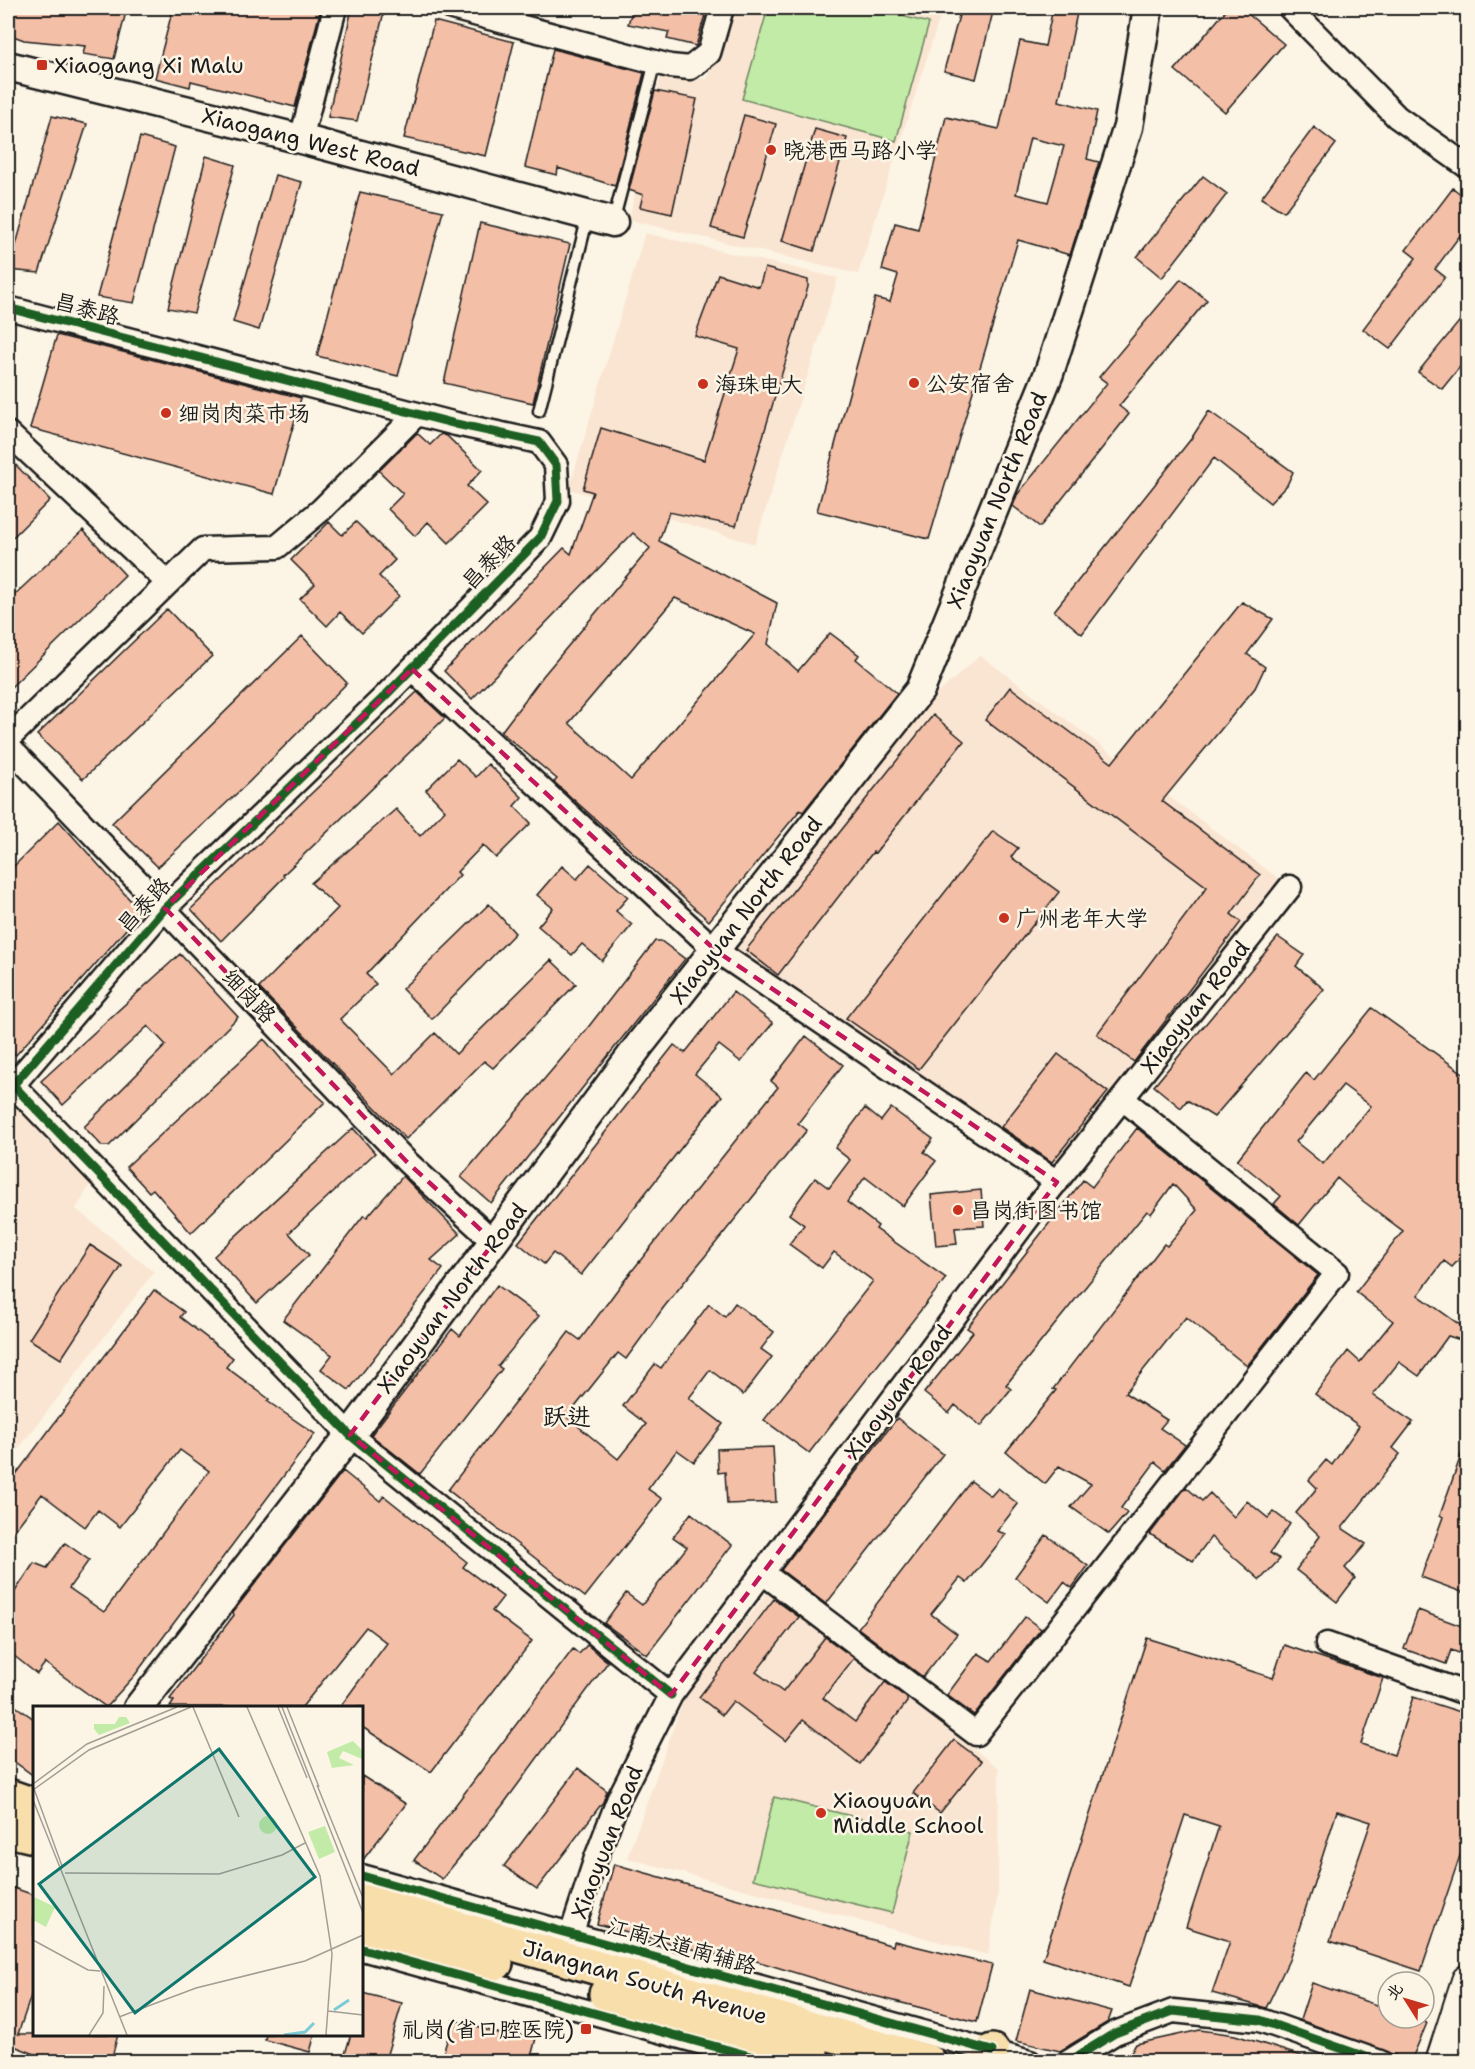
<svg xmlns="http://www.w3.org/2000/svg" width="1475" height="2069" font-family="'Shantell Sans','LXGW WenKai TC',sans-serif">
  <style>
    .built { fill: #fae5d2 }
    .green { fill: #c2eba7; stroke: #6f8462; stroke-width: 1.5 }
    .building { fill: #f4bfa7; stroke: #1c1c1c; stroke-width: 1.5; fill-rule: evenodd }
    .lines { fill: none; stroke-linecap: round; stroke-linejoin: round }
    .service-casing { stroke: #1c1c1c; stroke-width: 15 }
    .minor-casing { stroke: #1c1c1c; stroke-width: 27 }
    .tertiary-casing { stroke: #1c1c1c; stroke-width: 33 }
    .secondary-casing { stroke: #1c1c1c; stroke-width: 36 }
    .primary-casing { stroke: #1c1c1c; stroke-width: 38 }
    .service { stroke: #fcf5e5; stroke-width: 10 }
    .minor { stroke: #fcf5e5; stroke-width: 22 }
    .tertiary { stroke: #fcf5e5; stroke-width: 28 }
    .secondary { stroke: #fcf5e5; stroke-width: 32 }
    .primary { stroke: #f8deab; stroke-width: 33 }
    .cycleway-casing { stroke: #fcf5e5; stroke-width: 13 }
    .cycleway { stroke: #1b5e20; stroke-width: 9 }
    .marked { fill: none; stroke: #c2185b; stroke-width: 4.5; stroke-dasharray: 12 8; stroke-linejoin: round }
    .poi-dot { fill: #c8321e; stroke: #fcf5e5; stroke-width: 2 }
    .labels { text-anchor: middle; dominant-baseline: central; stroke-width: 5; stroke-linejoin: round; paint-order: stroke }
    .poi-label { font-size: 22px; fill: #1c1c1c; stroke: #fcf5e5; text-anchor: start }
    .street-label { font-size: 22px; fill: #1c1c1c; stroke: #fcf5e5 }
    .neighbourhood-label { font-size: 24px; fill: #1c1c1c; stroke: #fcf5e5 }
    .inset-river { fill: none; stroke: #7cccd8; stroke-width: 3 }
    .inset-road { fill: none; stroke: #a29e95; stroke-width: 1.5 }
    .view { fill: #0f766e; fill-opacity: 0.15; stroke: #0f766e; stroke-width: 3 }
    .inset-edge { fill: none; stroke: #1c1c1c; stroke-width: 3 }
  </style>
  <rect width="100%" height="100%" fill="#fcf5e5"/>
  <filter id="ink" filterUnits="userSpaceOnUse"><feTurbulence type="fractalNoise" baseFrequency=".0167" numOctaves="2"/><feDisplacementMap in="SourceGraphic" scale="12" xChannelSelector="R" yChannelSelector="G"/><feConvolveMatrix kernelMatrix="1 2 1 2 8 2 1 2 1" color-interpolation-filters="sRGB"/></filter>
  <g filter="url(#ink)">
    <path class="built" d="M729,8H905L940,17L858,274L629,220L661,75L707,79Z
      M645,233L838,278L755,544L569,489Z
      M980,655L1290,887L1057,1182L715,950L923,707Z
      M8,1084L93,1180L76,1209L154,1272L8,1463Z
      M768,1592L999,1768L998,1892L988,1955L627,1858L683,1701Z"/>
    <path class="green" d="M768,8H871L929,23L896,141L742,99Z
      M774,1797L913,1831L892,1913L753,1879Z"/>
    <path class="building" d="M8,8H127L114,59L83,54L85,46L24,40L8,34Z
      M173,8H321L295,107L191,81L190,87L155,78Z
      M352,8H385L357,121L328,117Z
      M633,8H707L696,46L667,39L669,32L628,24Z
      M961,8H994L976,79L944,71Z
      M1053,8H1078L1059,101L1097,111L1087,159L1099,162L1070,255L1018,240L929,539L817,511L875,298L890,302L898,275L882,270L895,223L918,229L946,117L999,129L1020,41L1045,46ZM1030,138L1064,146L1048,202L1016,194Z
      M1228,8H1241L1284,44L1225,112L1175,70Z
      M434,21L514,42L486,156L404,138Z
      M553,49L644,73L615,186L558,168L557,175L525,167Z
      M655,91L697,99L672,214L640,207L643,195L629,190Z
      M744,115L776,124L743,237L711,228Z
      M52,116L87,124L39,273L9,270Z
      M1314,127L1336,144L1284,212L1261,198Z
      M815,129L847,138L814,251L782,241Z
      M140,137L175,147L134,303L97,297Z
      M206,156L235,165L194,313L168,308Z
      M275,175L302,182L259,330L233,322Z
      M1203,176L1227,194L1162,278L1137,257Z
      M1453,188L1467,199V226L1435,269L1445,277L1390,349L1363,329L1416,258L1406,250Z
      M360,192L443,211L398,376L317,356Z
      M480,223L570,244L533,403L444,383Z
      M765,268L808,280V287L736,526L669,512L659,541L777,603L768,644L798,671L830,633L859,655L856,659L897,693L803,812L800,810L709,921L554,782L557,779L501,732L543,676L650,548L633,533L472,699L444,671L564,548L571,554L593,492L583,489L601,428L704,460L739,349L695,336L718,274L759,287ZM675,598L755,634L631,780L569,723Z
      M1181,279L1207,300L1119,406L1129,414L1040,527L1013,506L1017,495L1107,383L1099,377Z
      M1467,312V358L1442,389L1418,372Z
      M57,335L301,398L274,494L30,428Z
      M1209,411L1293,472L1287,485L1270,503L1214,458L1082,634L1054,611L1191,439Z
      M417,433L430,445L441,434L447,436L482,470L467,486L487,505L449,543L428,522L415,536L388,509L403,494L379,471Z
      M8,457L50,500L8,542Z
      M329,522L342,535L356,522L395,560L379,576L399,596L362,633L340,612L327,626L300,599L315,584L291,560Z
      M83,530L125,575L8,690V601Z
      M1242,602L1273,619L1247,654L1265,667L1255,688L1162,801L1260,875L1231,914L1241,922L1134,1062L1097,1034L1207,887L985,720L1010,687L1112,763Z
      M167,609L212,656L83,779L37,735Z
      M302,636L347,683L248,783L158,867L112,823Z
      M417,692L445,718L283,875L284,877L221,941L191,909Z
      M933,715L964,741L875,853L873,852L778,975L746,950Z
      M457,759L476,777L488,764L522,797L514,806L531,823L496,858L483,845L457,872L460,875L366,974L376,984L340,1019L394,1074L435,1033L456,1054L551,960L576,984L493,1068L484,1061L406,1139L259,988L338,908L311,883L396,809L420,836L445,810L426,790Z
      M59,821L141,912L16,1055L8,1047V872Z
      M993,831L1018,848L1011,857L1059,892L919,1069L846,1018Z
      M590,864L628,897L616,911L632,925L602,961L582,944L572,955L538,926L553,908L537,895L562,866L577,879Z
      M489,904L515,933L432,1019L402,989Z
      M1278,937L1304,955L1296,966L1324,989L1214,1117L1187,1100L1181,1108L1154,1086Z
      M655,941H661L685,959L491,1203L461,1177L586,1030Z
      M180,954L238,1017L109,1146H102L84,1127L166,1045L148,1026L63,1105L41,1081Z
      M733,992L773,1023L741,1062L719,1045L695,1074L722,1096L581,1275L553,1253L544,1264L518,1243L674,1045L685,1053Z
      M1372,1008L1467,1076V1251L1452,1267L1444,1261L1418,1295L1467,1330V1342L1448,1336L1419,1376L1399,1362L1373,1395L1413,1422L1393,1448L1400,1454L1342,1528L1366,1544L1345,1568L1355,1578L1337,1602L1296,1570L1320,1536L1296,1513L1317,1488L1309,1480L1326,1460L1332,1465L1359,1426L1315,1394L1348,1351L1360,1362L1393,1321L1356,1292L1403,1231L1363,1201L1337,1178L1299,1225L1274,1204L1281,1196L1237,1160L1306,1073L1314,1080ZM1343,1085L1371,1106L1323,1164L1296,1142Z
      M806,1036L843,1065L798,1123L807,1130L664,1307L626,1359L618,1353L567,1417L618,1459L646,1424L623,1406L655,1364L661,1368L709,1304L725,1317L735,1303L774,1332L761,1349L772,1357L743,1395L710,1370L689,1398L723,1424L694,1462L677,1450L648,1489L662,1499L585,1597L448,1490L569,1332L580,1340L620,1286L778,1087L771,1081Z
      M264,1039L293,1073L325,1102L191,1233L153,1189L149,1192L126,1167Z
      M1058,1054L1108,1092L1052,1162L1001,1127Z
      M865,1108L881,1121L891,1108L933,1139L924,1152L936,1161L903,1206L865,1177L847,1202L878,1226L876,1229L946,1278L809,1453L764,1420L873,1281L834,1252L822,1268L789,1244L804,1225L789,1214L815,1178L829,1188L850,1160L835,1148Z
      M353,1128L375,1153L289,1233L309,1255L257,1303L214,1256Z
      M1137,1128L1318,1275L1247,1366L1186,1317L1125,1393L1167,1420L1160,1428L1185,1445L1165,1470L1155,1462L1121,1508L1127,1513L1109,1534L1071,1507L1091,1484L1059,1466L1045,1484L1006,1452L1056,1390L1053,1389L1164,1244L1167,1246L1197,1210L1173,1184L1151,1214L1147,1211L1006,1385L1011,1389L981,1426L955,1405L949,1413L924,1393L973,1332L967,1328L1083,1180L1092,1187Z
      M403,1176L460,1234L431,1260L443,1269L349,1390L321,1369L332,1355L283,1320L364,1215L367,1217Z
      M981,1190L984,1226L955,1228L957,1244L936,1246L931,1195Z
      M90,1245L122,1266L61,1359L29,1339Z
      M497,1285L539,1316L498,1366L502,1369L420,1474L371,1435L452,1329L460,1336Z
      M154,1290L184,1312L180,1317L233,1358L226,1367L269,1399L267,1401L315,1434L135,1675L106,1707L45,1663L37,1674L8,1651V1589L14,1593L34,1563L47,1568L65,1543L89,1560L69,1588L104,1612L209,1471L180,1450L120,1527L98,1510L85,1527L42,1494L8,1539V1485Z
      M897,1418L943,1454L826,1604L781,1570Z
      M1465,1444H1467V1594L1421,1577L1443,1517L1440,1515Z
      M773,1447L776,1502L727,1504L725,1472L718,1473L717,1449Z
      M343,1471L380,1501L384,1496L467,1562L463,1567L503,1597L492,1611L532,1641L431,1772L362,1727V1707H340L387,1643L366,1627L302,1707H170L174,1701L170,1699L234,1615L233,1612Z
      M971,1481L991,1496L998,1488L1018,1504L997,1531L1006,1534L967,1583L960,1578L931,1614L957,1634L923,1677L858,1628Z
      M1186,1487L1202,1501L1210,1493L1234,1517L1247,1501L1268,1518L1274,1512L1290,1524L1270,1553L1280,1559L1260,1580L1211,1537L1193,1561L1150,1534Z
      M691,1513L732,1545L647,1655L604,1623L626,1593L642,1605L687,1547L673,1537Z
      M1046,1535L1088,1566L1072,1588L1064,1582L1049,1602L1015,1577Z
      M774,1599L799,1617L756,1672L783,1692L825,1637L854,1658L823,1698L855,1722L885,1682L907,1698V1702L860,1764L803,1720L786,1741L733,1701L722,1715L699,1697Z
      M1418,1610L1467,1628V1656L1451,1650L1446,1664L1404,1649Z
      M1025,1617L1041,1629L974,1715L947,1695L978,1653L991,1661Z
      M1147,1638L1273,1678L1284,1645L1383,1678L1361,1744L1394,1755L1413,1697L1467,1714V1835L1421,1971L1330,1941L1371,1822L1337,1811L1289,1960L1266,2008L1212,1993L1230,1941L1186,1927L1219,1826L1185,1815L1129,1987L1043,1959Z
      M587,1645L608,1662L502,1806L442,1879L414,1860L573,1649L579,1654Z
      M8,1701L34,1719V1776L8,1757Z
      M954,1740L982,1761L940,1813L913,1793Z
      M578,1768L607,1791L603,1802L537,1889L504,1866Z
      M362,1776L406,1804L362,1861Z
      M614,1864L756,1904L893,1946L894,1941L992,1965L977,2022L855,1991L740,1956L739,1961L597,1924Z
      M8,1886L34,1895V1987L18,2034H118L111,2061H39L40,2056L14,2046L10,2058L8,2057Z
      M1312,1983L1388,2009V2018H1414L1427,2023L1411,2061L1300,2020Z
      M1030,1989L1112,2011L1108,2022L1060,2051L1016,2041Z
      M362,1993L402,2003L385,2061H343L351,2034H362Z
      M453,2020L507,2036L508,2032L536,2038L530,2061H441Z
      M1200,2030L1235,2035L1308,2058V2061H1126L1136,2044Z
      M266,2034H315L310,2052L265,2040Z"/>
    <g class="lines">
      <defs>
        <path id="service" d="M613,222L655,62
          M539,411L588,216"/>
        <path id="minor" d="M452,8L670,66L690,68L709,53L722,8
          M1290,8L1397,117L1468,167
          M301,139L335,8
          M8,308L456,424L539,442L556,465L558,501L540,538L382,699L165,908L13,1085L350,1435L671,1695
          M8,433L168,583
          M412,669L715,950L1057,1182
          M8,739L203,549L277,547L321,510L417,414
          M8,746L407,1162L494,1242
          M763,1573L976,1734L1337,1273L1123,1099
          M1327,1644L1468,1694
          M362,1876L1030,2062
          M571,1935L596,1858L619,1798L671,1695L1038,1205L1290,887
          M362,1949L771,2062
          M1068,2062L1115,2033L1173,2011L1260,2020L1380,2062"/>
        <path id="tertiary" d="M8,66L301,139L613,222
          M138,1708L350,1435L641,1043L920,690L1049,373L1128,127L1148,8"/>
        <path id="secondary" d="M1442,2062L1468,1981"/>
        <path id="primary" d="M8,1796L34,1805
          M8,1830L34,1836
          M362,1901L929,2062
          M362,1926L496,1963
          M606,1994L811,2051
          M989,2062L992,2051"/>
      </defs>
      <use href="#service" class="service-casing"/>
      <use href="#minor" class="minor-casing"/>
      <use href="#tertiary" class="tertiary-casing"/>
      <use href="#secondary" class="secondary-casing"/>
      <use href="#primary" class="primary-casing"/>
      <use href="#service" class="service"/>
      <use href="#minor" class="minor"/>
      <use href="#tertiary" class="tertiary"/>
      <use href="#secondary" class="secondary"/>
      <use href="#primary" class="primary"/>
      <defs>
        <path id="cycleway" d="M8,308L456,424L539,442L556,465L558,501L540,538L382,699L165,908L13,1085L350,1435L671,1695
          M362,1876L992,2051
          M362,1949L771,2062
          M1068,2062L1115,2033L1173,2011L1260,2020L1380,2062"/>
      </defs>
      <use href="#cycleway" class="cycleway-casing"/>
      <use href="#cycleway" class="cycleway"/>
    </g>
  </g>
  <path class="marked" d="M412,669L715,950L1057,1182L671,1695L350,1435L494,1242L407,1162L165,908Z"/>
  <g class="poi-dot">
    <rect x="36" y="59" width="12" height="12" rx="3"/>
    <circle cx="771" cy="150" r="6"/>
    <circle cx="914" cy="383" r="6"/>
    <circle cx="703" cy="384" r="6"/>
    <circle cx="166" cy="413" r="6"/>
    <circle cx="1004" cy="918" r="6"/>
    <circle cx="958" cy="1210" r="6"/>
    <circle cx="821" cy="1813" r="6"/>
    <rect x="580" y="2023" width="12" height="12" rx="3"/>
  </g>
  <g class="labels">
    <g class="poi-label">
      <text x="54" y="65">Xiaogang Xi Malu</text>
      <text x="783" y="150">晓港西马路小学</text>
      <text x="926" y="383">公安宿舍</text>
      <text x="715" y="384">海珠电大</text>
      <text x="178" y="413">细岗肉菜市场</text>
      <text x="1016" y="918">广州老年大学</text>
      <text x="970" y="1210">昌岗街图书馆</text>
      <text x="833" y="1800">Xiaoyuan<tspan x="833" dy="25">Middle School</tspan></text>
      <text x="574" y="2029" text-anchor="end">礼岗(省口腔医院)</text>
    </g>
    <g class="street-label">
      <text transform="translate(311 142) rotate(14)">Xiaogang West Road</text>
      <text transform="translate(87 309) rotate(15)">昌泰路</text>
      <text transform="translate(997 500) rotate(-68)">Xiaoyuan North Road</text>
      <text transform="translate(489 562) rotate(-46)">昌泰路</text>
      <text transform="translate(144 905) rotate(-47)">昌泰路</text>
      <text transform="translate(746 910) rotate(-52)">Xiaoyuan North Road</text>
      <text transform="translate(249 996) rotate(46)">细岗路</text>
      <text transform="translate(1195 1007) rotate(-52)">Xiaoyuan Road</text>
      <text transform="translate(452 1298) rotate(-53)">Xiaoyuan North Road</text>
      <text transform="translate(898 1392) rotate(-53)">Xiaoyuan Road</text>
      <text transform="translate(607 1842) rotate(-69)">Xiaoyuan Road</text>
      <text transform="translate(682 1946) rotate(16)">江南大道南辅路</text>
      <text transform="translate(645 1982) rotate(16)">Jiangnan South Avenue</text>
    </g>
    <g class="neighbourhood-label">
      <text x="567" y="1417">跃进</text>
    </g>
  </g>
  <g transform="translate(33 1706)">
    <rect width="330" height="330" fill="#fcf5e5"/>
    <path d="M86,11H93L97,17L66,29L61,23V18H82ZM320,35L330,45L329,53L310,45L306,52L321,59L299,62L294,46ZM226 119a9 9 0 1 1 18 0a9 9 0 1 1-18 0ZM292,120L302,146L286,153L275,126ZM1,191L22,201L13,221L0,214Z" fill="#c2eba7"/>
    <path class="inset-river" d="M301,304L316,294M251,329L272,326L281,317"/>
    <path class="inset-road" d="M160,1L206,111M214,1L287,170L299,248L293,329M245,1L274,72M249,1L330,207M254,1L286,81M0,78L54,38L144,1M284,79L330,192M0,80L29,160M0,84L56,44L158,1M0,94L94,329M32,167L186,168L249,149L272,137M0,234L55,264L67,265M295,305L330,309M86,311L163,282L272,255L330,229M56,329L70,307L71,280"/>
    <path class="view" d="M186,43L282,171L102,307L6,178Z"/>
    <rect width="330" height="330" class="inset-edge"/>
  </g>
  <rect width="1475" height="2069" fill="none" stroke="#fcf5e5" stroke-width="30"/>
  <rect x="15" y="15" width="1445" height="2039" fill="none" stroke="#1c1c1c" stroke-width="2" filter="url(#ink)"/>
  <g transform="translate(1406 2000) rotate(307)"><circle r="28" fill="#fcf5e5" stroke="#a29e95" stroke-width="1.5"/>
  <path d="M0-4.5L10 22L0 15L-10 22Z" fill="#c8321e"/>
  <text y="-9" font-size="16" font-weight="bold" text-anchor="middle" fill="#1c1c1c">北</text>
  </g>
</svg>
